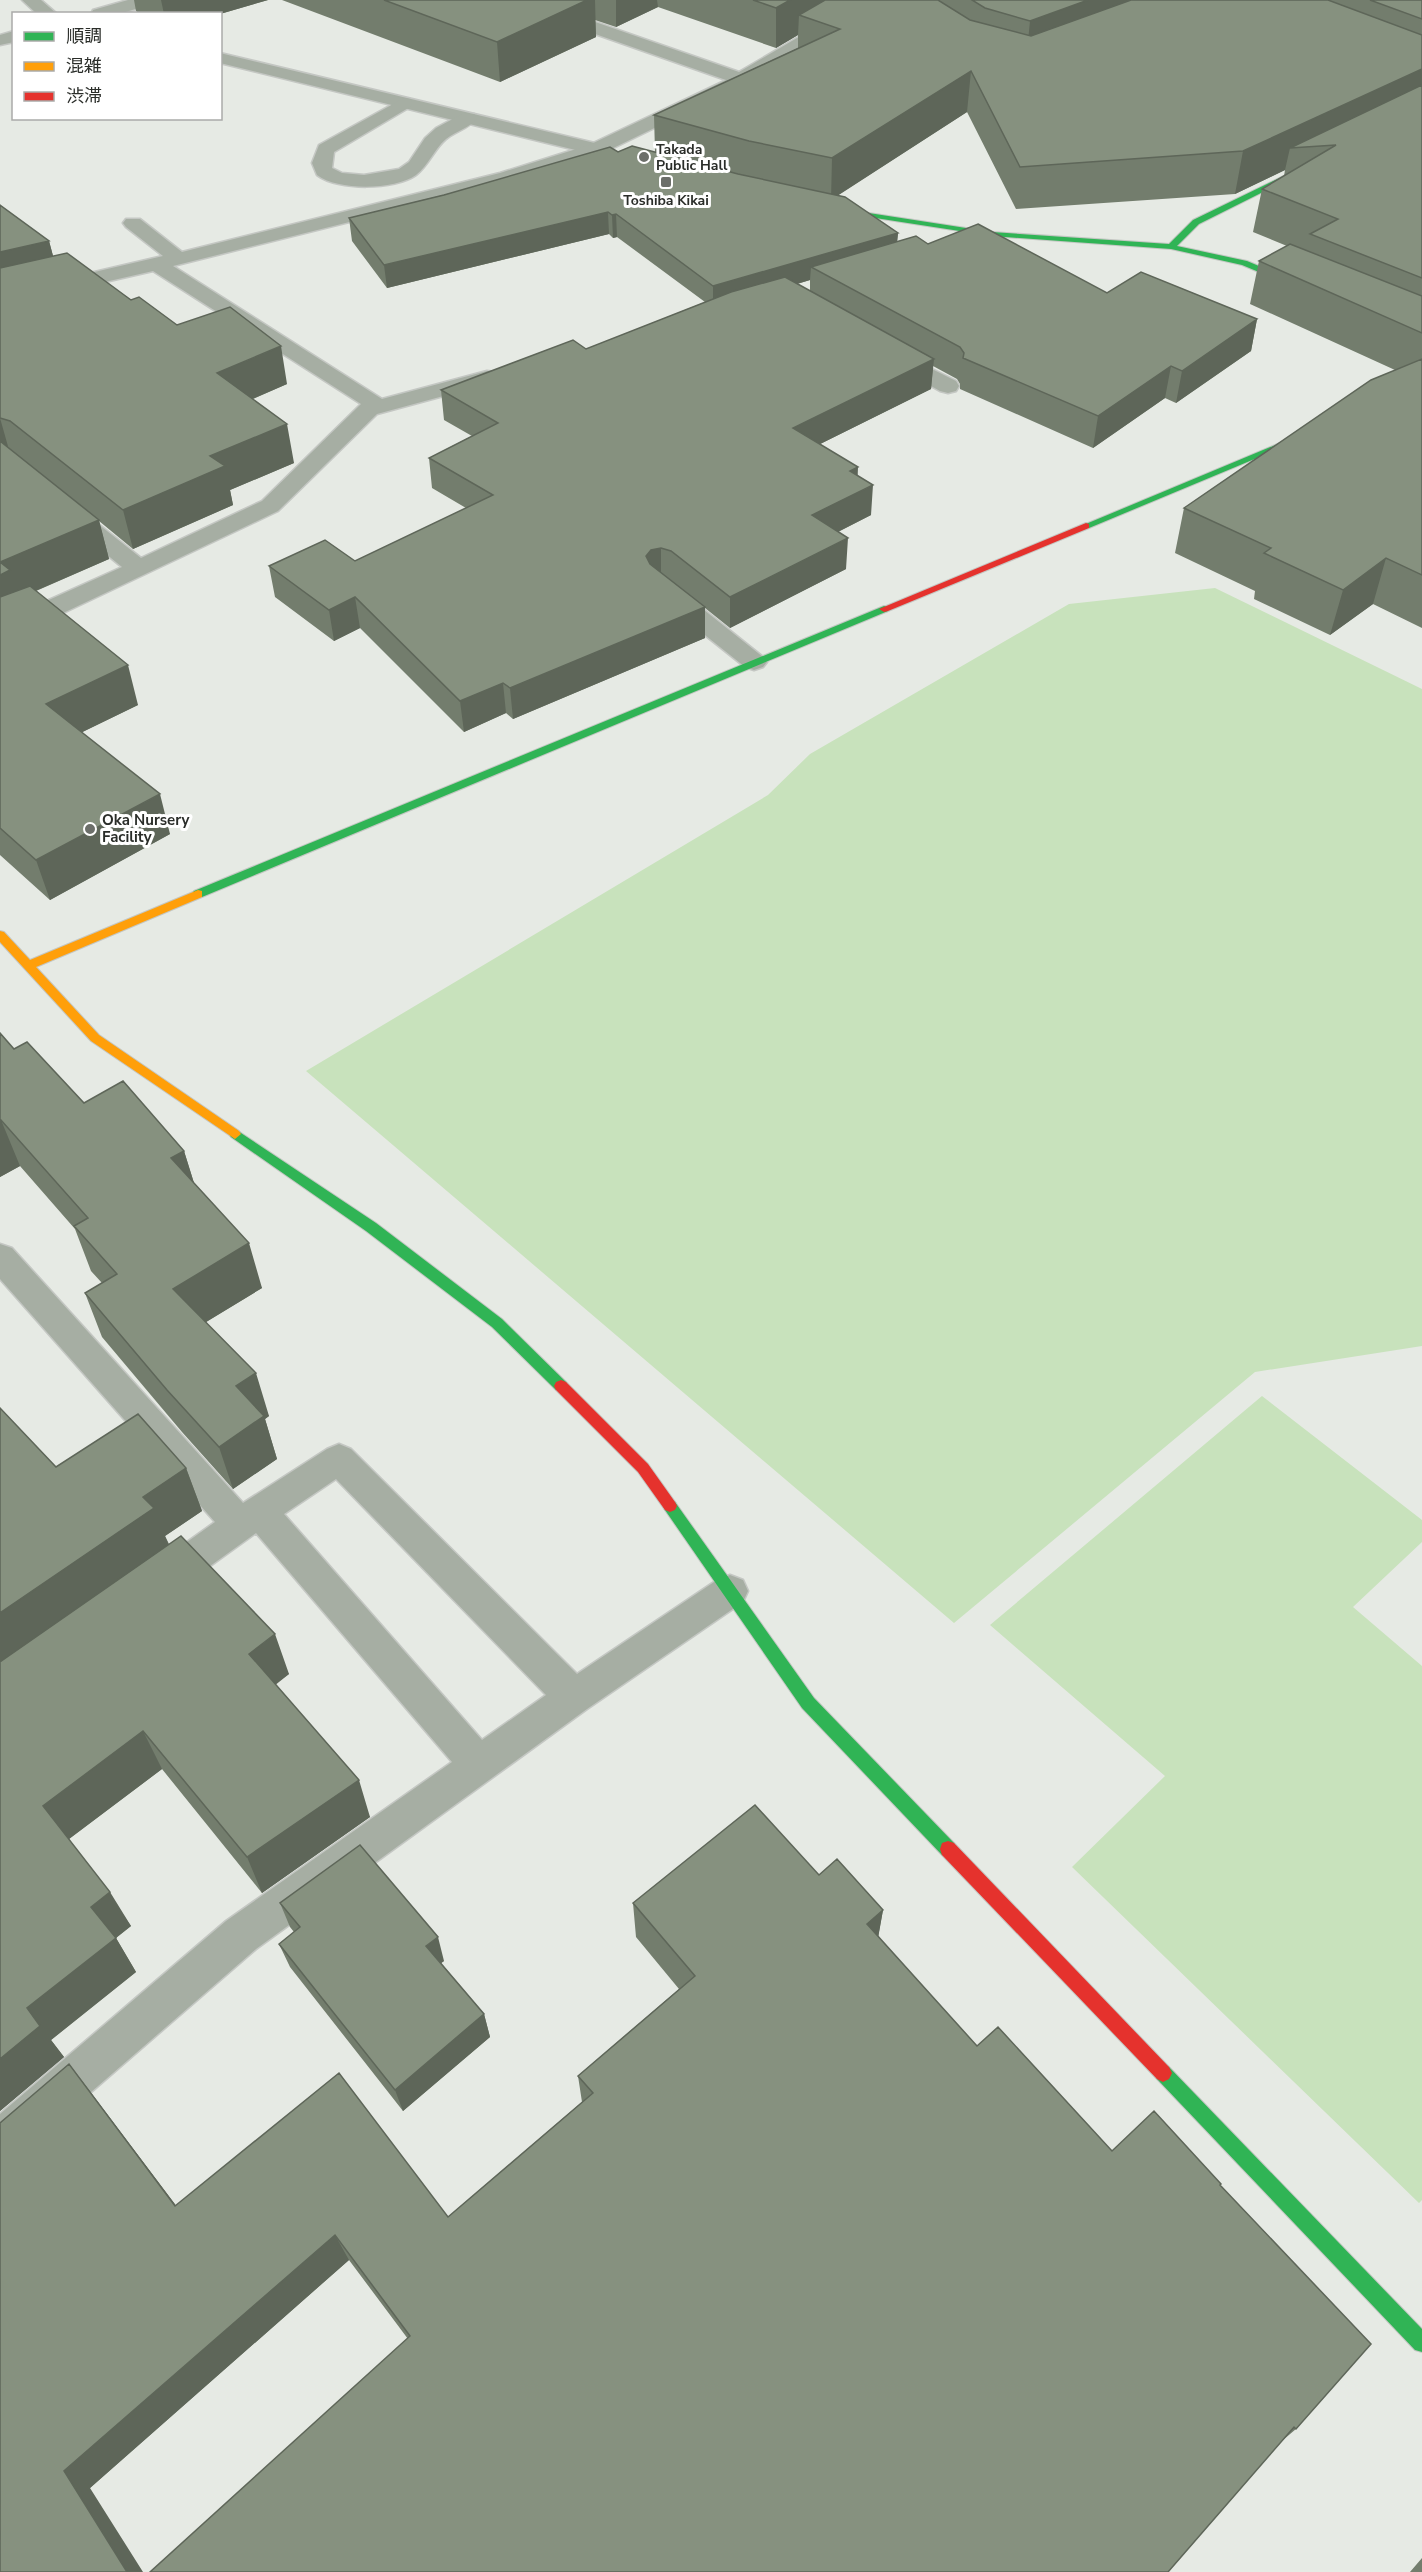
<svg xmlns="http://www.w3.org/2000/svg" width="1422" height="2572" font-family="'Nunito Sans','Noto Sans JP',sans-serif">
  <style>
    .green { fill: #c8e2bc }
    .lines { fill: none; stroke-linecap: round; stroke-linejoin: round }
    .lane-casing { stroke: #c4c7c3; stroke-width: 3 }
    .street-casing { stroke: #c4c7c3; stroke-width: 3 }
    .fast-casing { stroke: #c4c7c3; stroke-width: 2 }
    .slow-casing { stroke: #c4c7c3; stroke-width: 2 }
    .jam-casing { stroke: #c4c7c3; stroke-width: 2 }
    .lane { fill: #a6aea3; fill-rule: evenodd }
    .street { fill: #a6aea3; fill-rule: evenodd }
    .fast { fill: #30b455; fill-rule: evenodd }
    .slow { fill: #ff9f0a; fill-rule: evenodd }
    .jam { fill: #e5322d; fill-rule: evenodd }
    .wall { fill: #737d6d; fill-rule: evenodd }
    .shaded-wall { fill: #5e6659 }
    .building { fill: #86917f; stroke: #5e6659; stroke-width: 1.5 }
    .poi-dot { fill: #6c6f6a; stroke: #fff; stroke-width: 2 }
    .labels { text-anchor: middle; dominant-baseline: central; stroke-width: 6; stroke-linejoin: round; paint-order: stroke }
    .far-poi-label { font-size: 14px; font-weight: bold; fill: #2a2d29; stroke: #fff; text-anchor: start }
    .poi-label { font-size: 15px; font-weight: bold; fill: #2a2d29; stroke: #fff; text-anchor: start }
  </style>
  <rect width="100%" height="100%" fill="#e6eae4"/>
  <path class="green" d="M1215,588L1422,689V1346L1255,1372L954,1623L306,1071L768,795L810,754L1069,604Z
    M1262,1396L1422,1520V1542L1353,1607L1422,1666V2200L1419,2203L1072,1867L1165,1776L990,1625Z"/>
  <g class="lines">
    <defs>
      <path id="lane" d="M14,31V42L0,45V35Z
        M220,53L603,145L605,149L603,153L596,155L220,63Z"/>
      <path id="street" d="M22,0H41L57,14H37Z
        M128,0H154L152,4L119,14H91L93,10Z
        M508,0H532L739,72L862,0H882L747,83L603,153L514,181L173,266L382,399L487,371L495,372L498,377L495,382L377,414L278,511L42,623L0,638V622L122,567L62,518L58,513L62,508L70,506L78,508L141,558L262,501L361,404L153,271L0,306V294L163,256L126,227L123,223L126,219H140L182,252L500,173L589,145L726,80L510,4Z
        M404,98L410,99L413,103L410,107L334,152L332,168L342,173L364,175L399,169L409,162L425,138L436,128L462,114H474L477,118C470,128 456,131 446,139C434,149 429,165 416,175C395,190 338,191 317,175L312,163L319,145Z
        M894,350L956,381L959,386L956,391L948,393L940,391L886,361L883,356L886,351Z
        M670,588L679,590L763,657L767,662L763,667L754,670L745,667L661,600L658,595L661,590Z
        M0,1244L12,1248L243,1503L327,1449L339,1444L351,1449L577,1674L717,1580L730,1575L743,1580L748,1591L743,1602L587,1709L256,1949L15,2158L0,2165V2114L226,1921L452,1762L256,1533L174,1592L161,1597L148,1592L143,1581L148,1570L215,1522L0,1279ZM336,1479L546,1695L482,1740L284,1514Z"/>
      <path id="fast" d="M1300,168L1307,170L1199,224L1177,246L1247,261L1300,283V287L1297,288L1242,265L1171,249L992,236L830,211L826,209L830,207L992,232L1169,244L1193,220Z
        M1304,433L1312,435L1089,528L1081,526Z
        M884,606L888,607V611L202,897H194L192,894L194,891Z
        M235,1129L376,1223L502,1319L566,1382L568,1386L566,1390H556L492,1327L366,1231L231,1137L229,1134Z
        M670,1500L675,1502L814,1698L954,1843L956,1849L954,1855L948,1857L942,1855L802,1708L665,1510L663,1506L665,1502Z
        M1163,2064L1169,2067L1422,2329V2352L1415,2350L1157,2079L1154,2073L1157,2067Z"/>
      <path id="slow" d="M198,890L202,891V897L36,967L99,1035L239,1131L241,1134L235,1139L91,1041L0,942V931L4,932L30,960Z"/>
      <path id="jam" d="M1086,523L1089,524V528L888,611L884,612L879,609Z
        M561,1380L566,1382L648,1464L675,1502L677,1506L675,1510L670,1512L665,1510L638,1472L556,1390L554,1386L556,1382Z
        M948,1841L954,1843L1169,2067L1172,2073L1169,2079L1163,2082L1157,2079L942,1855L940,1849L942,1843Z"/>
    </defs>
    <use href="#lane" class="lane-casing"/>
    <use href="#street" class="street-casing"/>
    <use href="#fast" class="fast-casing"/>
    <use href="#slow" class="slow-casing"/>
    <use href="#jam" class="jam-casing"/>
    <use href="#lane" class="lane"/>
    <use href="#street" class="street"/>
    <use href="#fast" class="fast"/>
    <use href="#slow" class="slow"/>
    <use href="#jam" class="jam"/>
  </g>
  <path class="wall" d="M134,0H268L220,14H140L136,11Z
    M282,0H1422V628L1373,604L1330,635L1254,599L1255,591L1175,553L1184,508L1395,370L1250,304L1259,261L1287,246L1253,232L1262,189L1284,176L1285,170L1235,194L1016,209L967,112L838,195L898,233L897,241L928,244L1107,293L1257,319L1251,351L1176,403L1165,398L1093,448L960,389V384L957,379L933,366L931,389L820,444L858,476L871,515L838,532L846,569L730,628L705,608V638L513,719L506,713L464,732L360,628L334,641L275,597L269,566L355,561L466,508L432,488L429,458L472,436L444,420L441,390L586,349L705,302L617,237L613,238L609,234L387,288L352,241L349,218L618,152H655L654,115L798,48V35L776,48L658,7L616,27L595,20L596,37L500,82ZM810,280V291L797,284Z
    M0,205L49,241L53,256L177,325L287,384L253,399L294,463L230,490L233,505L133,549L99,521L109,559L36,591L138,705L82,732L170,834L50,900L0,855Z
    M0,1033L14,1049L84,1103L184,1151L194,1183L262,1288L206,1322L269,1416L265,1419L277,1459L233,1489L182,1432L102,1337L85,1293L102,1283L91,1271L75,1229L20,1166L0,1177Z
    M56,1467L186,1468L202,1511L165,1536L169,1544L289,1674L275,1684L370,1817L262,1893L162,1769L69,1839L131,1926L116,1938L136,1972L51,2040L64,2057L0,2111Z
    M819,1875L883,1910L878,1937L977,2046L1112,2151L1220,2185L1296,2429L1283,2440L408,2339L349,2260L90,2488L0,2572L69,2064L176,2206L448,2217L582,2102L578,2076L679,1989L636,1937L633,1903Z
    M280,1903L444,1961L441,1963L484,2014L490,2037L403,2111L290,1967L279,1944L294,1932L290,1927Z
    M1422,2558V2572H1410Z"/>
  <path class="shaded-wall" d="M161,0H268L220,14H164Z
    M587,0H595L596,37L500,82L497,42Z
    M616,0H657L658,7L616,27Z
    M790,0H858L799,15L798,35L776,48V8Z
    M1088,0H1189L1026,62L1030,21Z
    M1422,69V105L1290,148L1285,170L1235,194L1243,151Z
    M971,71L967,112L831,200L832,158Z
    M608,212L609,234L387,288L384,265Z
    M616,214L617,237L613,238L612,215Z
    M898,233L896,255L811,267L810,280L713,309V286Z
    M49,241L59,278L0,292V252Z
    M1257,319L1251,351L1176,403L1182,371Z
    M281,346L287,384L224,411L217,373Z
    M934,359L931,389L792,458L793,428Z
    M1171,366L1165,398L1093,448L1098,416Z
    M0,418L11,457L0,464Z
    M287,424L294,463L230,490L233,505L133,549L123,510L210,456Z
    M858,467L857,493L873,485L871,515L810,546L812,515L850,471Z
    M99,520L109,559L19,598L0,620V562Z
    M848,538L846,569L730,628V597Z
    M661,548V579L652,581L646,556L651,550Z
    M1386,558L1373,604L1330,635L1343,590Z
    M355,597L360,628L334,641L329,610Z
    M705,607V638L513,719L510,688Z
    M128,665L138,705L58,744L46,704Z
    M503,683L506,713L464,732L460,701Z
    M160,794L170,834L50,900L36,860Z
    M1,1120L20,1166L0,1177V1121Z
    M184,1151L198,1196L171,1158Z
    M249,1243L262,1288L188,1333L173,1289Z
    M256,1373L269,1416L265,1419L277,1459L233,1489L219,1447L236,1386Z
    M186,1468L202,1511L165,1536L171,1550L0,1669V1613L143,1497Z
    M275,1634L289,1674L264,1694L249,1654Z
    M143,1731L162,1769L65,1842L43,1806Z
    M359,1780L370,1817L262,1893L247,1857Z
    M110,1892L131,1926L112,1941L91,1907Z
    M883,1910L877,1944L867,1924Z
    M438,1937L444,1961L433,1969L426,1946Z
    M116,1938L136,1972L51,2040L64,2057L0,2111V2059L27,2008Z
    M484,2014L490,2037L403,2111L395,2090Z
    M69,2064L92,2094L196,2232L175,2206Z
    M335,2235L349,2260L90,2488L143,2572H127L64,2471Z"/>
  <path class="building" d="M384,0H587L497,42Z
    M753,0H790L776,8Z
    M825,0H938L970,20L1031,36L1131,0H1328L1422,35V69L1243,151L1020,167L971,71L832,158L749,141L654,115L840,29L799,15Z
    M972,0H1088L1030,21L985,8Z
    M1370,0H1422V19Z
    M1422,85V278L1310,234L1338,219L1262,189L1336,145L1290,148Z
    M632,146L738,174L845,197L898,233L713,286L616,214L612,215L608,212L384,265L349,218L444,195L610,147L618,152Z
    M0,205L49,241L0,252Z
    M978,224L1107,293L1141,272L1257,319L1182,371L1171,366L1098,416L963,358L964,353L960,347L811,267L916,236L928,244Z
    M1290,244L1422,296V333L1259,261Z
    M67,253L131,300L139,297L177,325L230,307L281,346L217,373L287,424L210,456L225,466L123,510L10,421L0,418V268Z
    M785,277L934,359L793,428L858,467L850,471L873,485L812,515L848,538L730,597L671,551L661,548L651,550L646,556L650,564L705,607L510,688L503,683L460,701L355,597L329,610L269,566L325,540L355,561L493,495L429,458L498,423L441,390L573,340L586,349L731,292Z
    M1422,359V575L1386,558L1343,590L1264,553L1271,548L1184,508L1371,380Z
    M0,441L99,520L0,562Z
    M0,562L10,570L0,575Z
    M30,586L128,665L46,704L160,794L36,860L0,828V597Z
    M0,1033L14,1049L27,1042L84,1103L123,1081L184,1151L171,1158L249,1243L173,1289L256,1373L236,1386L264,1416L219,1447L167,1390L85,1293L117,1274L74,1226L88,1218L1,1120L0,1121Z
    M0,1408L56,1467L138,1414L186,1468L143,1497L154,1508L0,1613Z
    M181,1536L275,1634L249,1654L359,1780L247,1857L143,1731L43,1806L110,1892L91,1907L116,1938L27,2008L40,2026L0,2059V1662Z
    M755,1805L819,1875L837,1859L883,1910L867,1924L977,2046L998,2027L1112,2151L1154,2111L1221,2184L1220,2185L1371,2344L1296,2429L1294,2427L1168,2572H150L410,2336L335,2235L64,2471L127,2572H0V2123L69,2064L175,2206L339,2073L448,2217L593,2093L578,2076L695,1976L633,1903Z
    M360,1845L438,1937L426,1946L484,2014L395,2090L279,1944L300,1927L280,1903Z"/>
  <g class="poi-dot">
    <circle cx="644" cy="157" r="6"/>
    <rect x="660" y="176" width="12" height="12" rx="3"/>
    <circle cx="90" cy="829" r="6"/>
  </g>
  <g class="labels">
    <g class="far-poi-label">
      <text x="656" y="149">Takada<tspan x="656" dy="16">Public Hall</tspan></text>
      <text x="666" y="200" text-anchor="middle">Toshiba Kikai</text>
    </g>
    <g class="poi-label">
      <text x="102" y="820">Oka Nursery<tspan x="102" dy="17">Facility</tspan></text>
    </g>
  </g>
  <rect x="12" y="12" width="210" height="108" fill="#ffffff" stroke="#aaaba9" stroke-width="1.5"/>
  <rect x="24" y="32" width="30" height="9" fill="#30b455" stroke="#aaaba9" stroke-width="1.5"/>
  <text x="66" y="42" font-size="18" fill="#2a2d29">順調</text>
  <rect x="24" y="62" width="30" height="9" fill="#ff9f0a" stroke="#aaaba9" stroke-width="1.5"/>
  <text x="66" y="72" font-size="18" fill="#2a2d29">混雑</text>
  <rect x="24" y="92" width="30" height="9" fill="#e5322d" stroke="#aaaba9" stroke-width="1.5"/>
  <text x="66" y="102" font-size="18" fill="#2a2d29">渋滞</text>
</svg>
